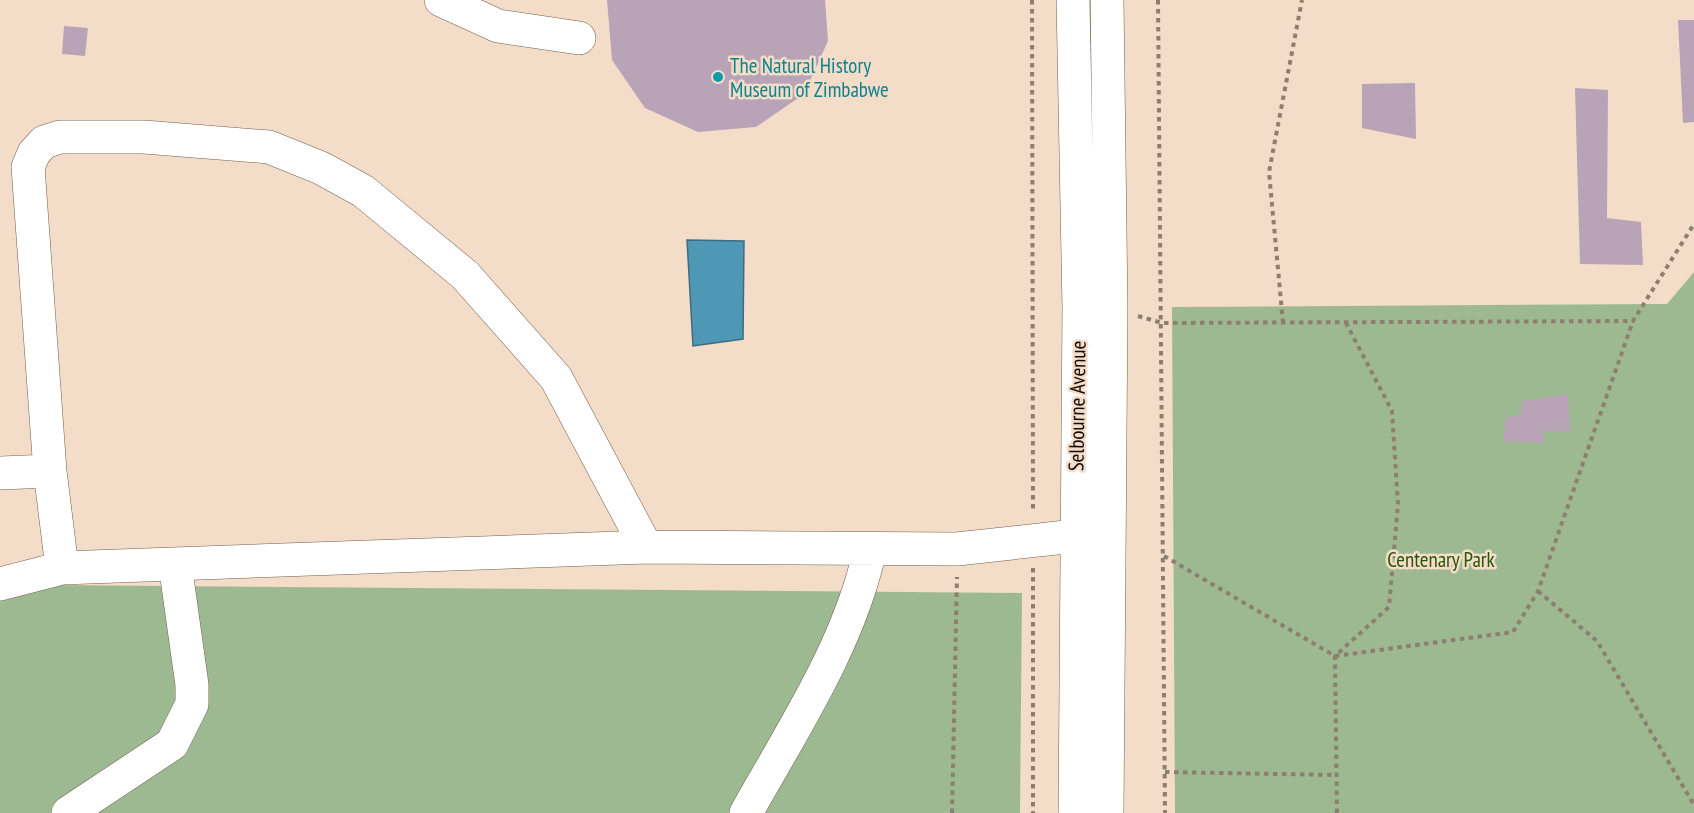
<svg xmlns="http://www.w3.org/2000/svg" width="1694" height="813" font-family="'PT Sans Narrow',sans-serif">
  <style>
    .green { fill: #9db992 }
    .water { fill: #4e97b5; stroke: #3c6d80; stroke-width: 1.5 }
    .building { fill: #b9a3b7 }
    .lines { fill: none; stroke-linecap: round; stroke-linejoin: round }
    .minor-casing { stroke: #725e4c; stroke-width: 34 }
    .highway-casing { stroke: #725e4c; stroke-width: 34 }
    .path { stroke: #8e7e70; stroke-width: 4; stroke-dasharray: 4.5 4.5; stroke-linecap: butt }
    .minor { stroke: #fff; stroke-width: 33 }
    .highway { stroke: #fff; stroke-width: 33 }
    .culture-dot { fill: #0f9aa8; stroke: #f4ddc8; stroke-width: 2 }
    .labels { text-anchor: middle; dominant-baseline: central; stroke-width: 5; stroke-linejoin: round; paint-order: stroke }
    .culture-label { font-size: 21px; fill: #0d838f; stroke: #f4ddc8; text-anchor: start }
    .street-label { font-size: 21px; fill: #130b05; stroke: #f4ddc8 }
    .park-label { font-size: 21px; fill: #275608; stroke: #f4ddc8 }
  </style>
  <rect width="100%" height="100%" fill="#f4ddc8"/>
  <path class="green" d="M1694,272V813H1175L1172,307L1667,304Z
    M52,585L1022,593L1020,813H0V595Z"/>
  <path class="water" d="M687,240L744,241L743,339L693,346Z"/>
  <path class="building" d="M607,0H825L828,41L804,94L756,127L698,132L645,108L612,60Z
    M1678,20H1694V122L1683,123Z
    M64,26L88,28L85,56L62,54Z
    M1415,83L1416,139L1362,128V84Z
    M1575,88L1608,90L1607,218L1641,222L1643,265L1580,264Z
    M1568,394L1570,431L1543,432V443L1503,441L1506,418L1521,413L1522,401Z"/>
  <g class="lines">
    <defs>
      <path id="minor" d="M441,0L498,26L579,38
        M50,471L28,167L34,153L44,142L60,137H144L269,147L321,168L363,191L465,275L556,378L646,547
        M0,473L50,471L62,568L0,584
        M62,568L646,547L957,549L1075,536
        M68,813L172,744L192,704V685L175,564
        M746,813C793,729 849,645 870,550"/>
      <path id="highway" d="M1073,0L1079,308L1075,813
        M1107,0L1111,309L1107,813"/>
    </defs>
    <use href="#minor" class="minor-casing"/>
    <use href="#highway" class="highway-casing"/>
    <path class="path" d="M1032,0L1033,512
      M1158,0L1165,813
      M1138,316L1162,323L1633,321L1694,224
      M1283,323L1269,172L1302,0
      M1164,556L1335,656L1513,632L1538,591L1633,321
      M1033,568V813
      M1538,591L1597,641L1694,805
      M1165,772L1337,775
      M952,813L957,577
      M1337,813L1335,656L1389,607L1398,504L1392,411L1346,323"/>
    <use href="#minor" class="minor"/>
    <use href="#highway" class="highway"/>
  </g>
  <circle class="culture-dot" cx="718" cy="77" r="6"/>
  <g class="labels">
    <g class="culture-label">
      <text x="730" y="65">The Natural History<tspan x="730" dy="24">Museum of Zimbabwe</tspan></text>
    </g>
    <g class="street-label">
      <text transform="translate(1077 406) rotate(-89)">Selbourne Avenue</text>
    </g>
    <g class="park-label">
      <text x="1441" y="559">Centenary Park</text>
    </g>
  </g>
</svg>
